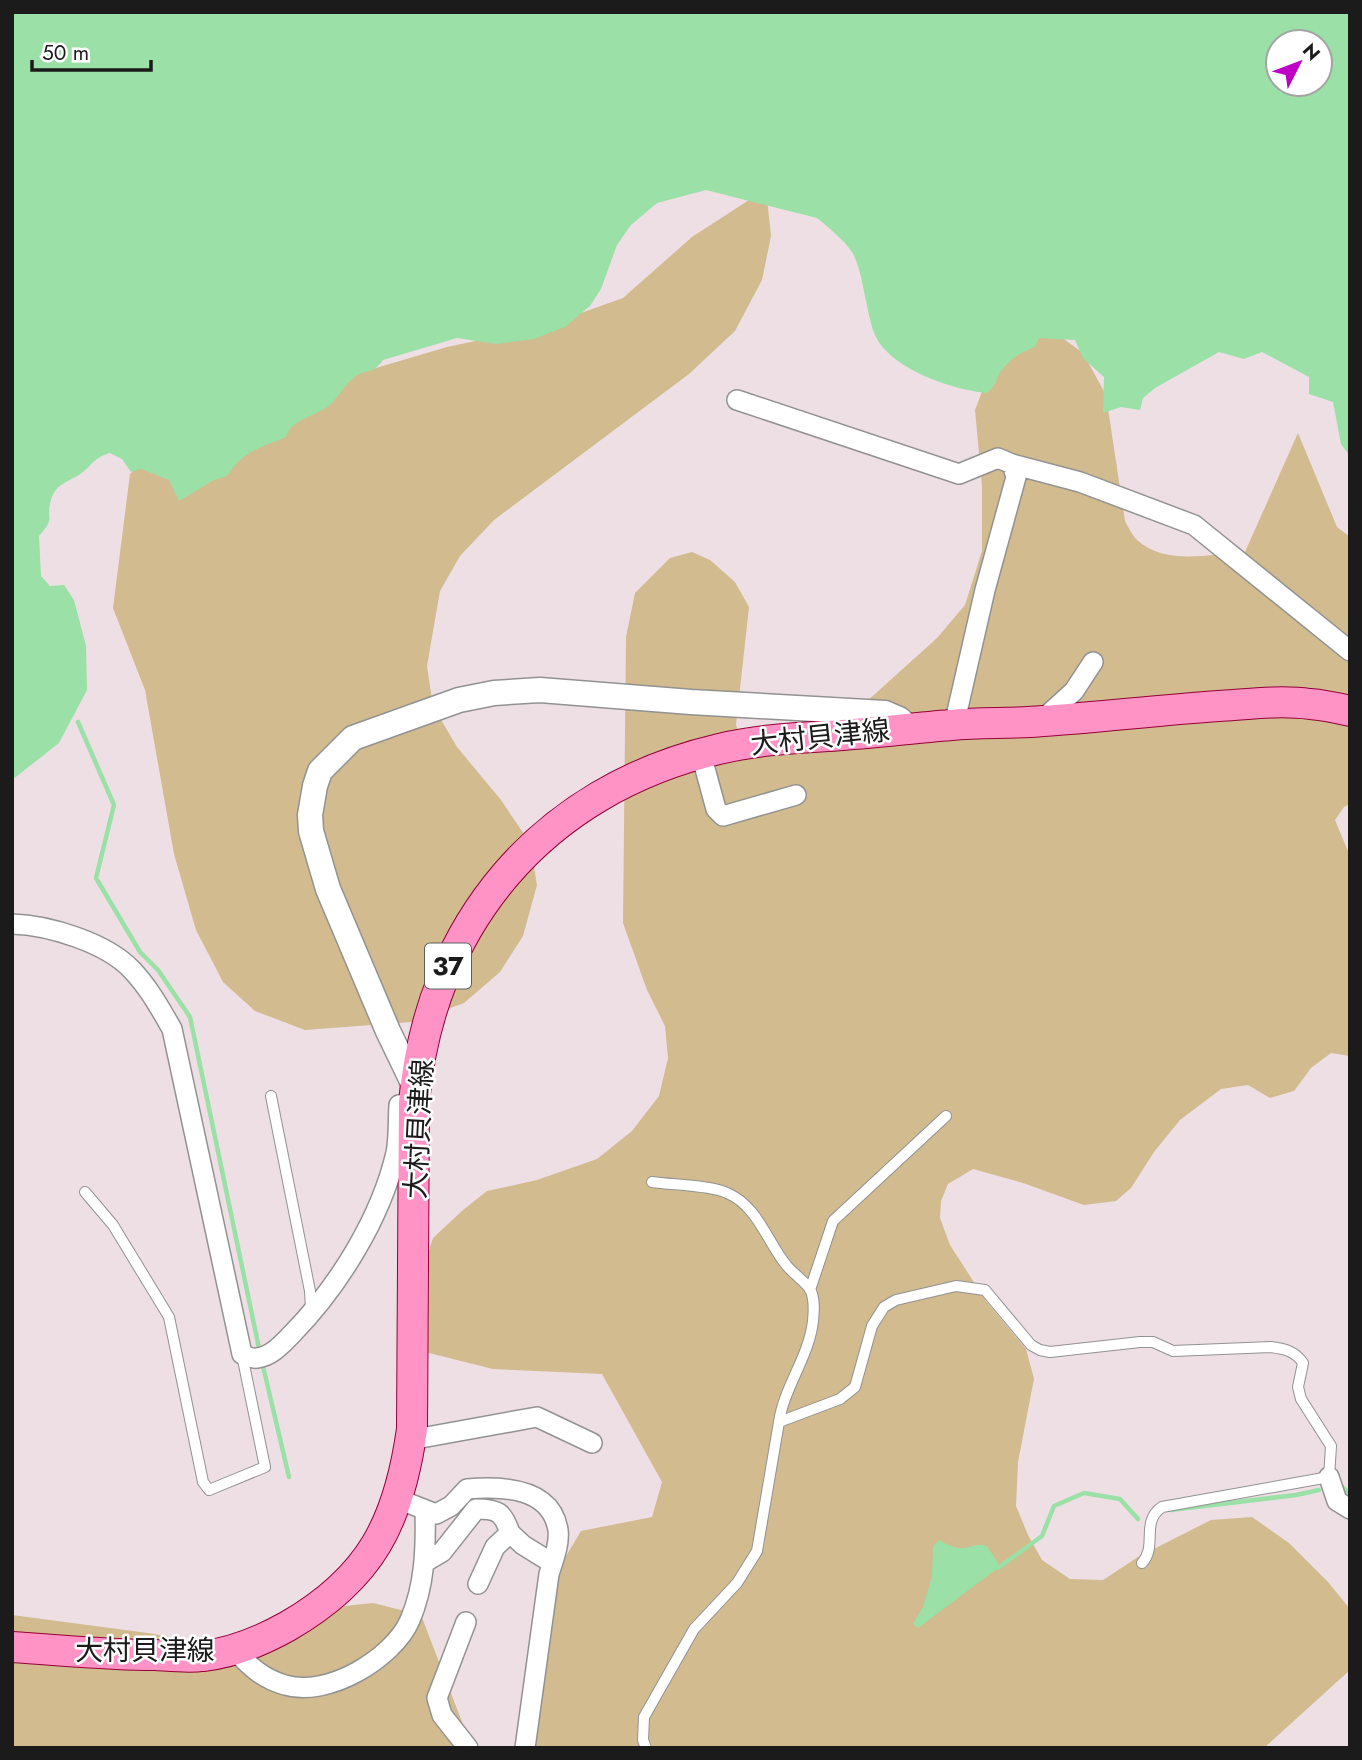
<svg xmlns="http://www.w3.org/2000/svg" width="1362" height="1760" font-family="Jost,'Noto Sans JP',sans-serif">
  <style>
    .forest { fill: #d1bb8f }
    .water { fill: #9ae0a7; fill-rule: evenodd }
    .lines { fill: none; stroke-linecap: round; stroke-linejoin: round }
    .stream { stroke: #9ae0a7; stroke-width: 4.5 }
    .service-casing { stroke: #929292; stroke-width: 12 }
    .minor-casing { stroke: #929292; stroke-width: 22 }
    .tertiary-casing { stroke: #929292; stroke-width: 27 }
    .primary-casing { stroke: #920036; stroke-width: 32 }
    .service { stroke: #fff; stroke-width: 10 }
    .minor { stroke: #fff; stroke-width: 19 }
    .tertiary { stroke: #fff; stroke-width: 24 }
    .primary { stroke: #ff93c6; stroke-width: 30 }
    .labels { text-anchor: middle; dominant-baseline: central; stroke-width: 5; stroke-linejoin: round; paint-order: stroke }
    .shield { fill: #fff; stroke: #5f5f5f; stroke-width: 2 }
    .shield-label { font-size: 26px; font-weight: bold; fill: #1b1b1b }
    .street-label { font-size: 28px; fill: #1b1b1b; stroke: #fff }
  </style>
  <rect width="100%" height="100%" fill="#eedfe5"/>
  <path class="forest" d="M766,189L771,236L762,280L735,331L689,374L494,520L460,556L440,591L427,666L433,706L457,747L501,800L530,843L537,885L523,936L500,972L464,1003L412,1022L305,1030L255,1011L223,982L196,930L174,854L145,690L113,608L130,474L166,442L295,392L447,347L542,327L623,298L692,237Z
    M1043,333L1061,337L1083,353L1106,395L1125,521C1128,527 1132,535 1137,540C1166,566 1210,554 1245,552L1298,433L1337,527L1350,537V804L1344,807L1335,820L1350,856V1056L1331,1053L1311,1068L1294,1091L1270,1098L1248,1085L1221,1089L1180,1120L1154,1152L1131,1188L1116,1201L1084,1205L1023,1183L973,1169L948,1184L941,1201L940,1218L950,1245L986,1301L1026,1349L1034,1379L1018,1462L1016,1506L1028,1535L1042,1560L1070,1579L1103,1580L1138,1557L1211,1520L1252,1517L1289,1543L1328,1582L1350,1609V1670L1264,1748H526L553,1578L581,1531L652,1517L662,1482L602,1374L493,1369L425,1352L419,1281L433,1238L463,1210L487,1191L537,1180L597,1159L632,1131L659,1096L668,1058L665,1026L647,990L623,923L626,637L635,593L670,558L692,552L710,560L735,582L749,607L736,725L742,741L766,753L855,712L937,638L965,605L982,551V486L975,410L989,373Z
    M373,1603L421,1615L472,1748L12,1747V1615L148,1633L233,1648L312,1614L345,1606Z"/>
  <path class="water" d="M12,12H1350V456L1341,444L1333,402L1309,394V377L1262,352L1244,359L1219,352L1155,388L1143,398L1140,410L1121,407L1103,413L1104,377L1083,358L1075,340L1039,338L1035,347C1021,352 1011,358 1002,370C995,379 999,382 987,393C953,390 890,369 875,335C866,314 863,269 852,252C843,239 829,228 817,218L706,190L657,203L631,225L617,245L601,289L590,306L565,327L534,339L496,344L457,338L383,360C371,376 368,368 356,376C345,383 339,397 330,405C317,416 291,419 286,437C259,449 244,450 227,476L214,480L179,501L169,480L141,469L131,472L122,459L110,453C93,458 92,466 79,475C67,482 55,485 51,500C45,520 57,516 39,536L41,576L50,586L64,585L74,600L86,646L87,690L59,743L12,780ZM1278,42H1320V84H1278Z
    M939,1540C946,1544 955,1549 963,1548C974,1547 974,1543 987,1546L998,1563V1568L918,1628L913,1624L923,1607L932,1576L933,1546Z"/>
  <g class="lines">
    <path class="stream" d="M78,722L114,805L96,878L140,952L158,970L190,1017L260,1353
      M262,1362L289,1477
      M1340,1485L1350,1494
      M1171,1510L1296,1495L1319,1490
      M998,1568L1042,1536L1054,1506L1084,1493L1120,1499L1138,1519"/>
    <defs>
      <path id="service" d="M271,1096L310,1291L311,1309
        M652,1182C671,1185 711,1185 727,1193C758,1206 767,1242 787,1266C794,1274 804,1281 810,1289C815,1299 814,1311 813,1321C809,1357 784,1387 779,1422L840,1399L855,1387L872,1326L884,1307L896,1300L956,1286L985,1290L1031,1345L1040,1350L1050,1352L1140,1342H1153L1173,1351L1271,1347C1285,1349 1295,1351 1303,1363L1298,1387L1301,1399L1331,1446L1329,1477L1162,1507C1140,1522 1158,1546 1142,1563
        M85,1192L113,1225L169,1317L203,1482L209,1490L265,1467L242,1355
        M810,1290L833,1221L946,1116
        M646,1748L643,1740L644,1717L694,1629L737,1583L757,1551L779,1422"/>
      <path id="minor" d="M737,400L959,474L998,458L1012,464L1016,477L985,590L954,725
        M1012,464L1080,482L1194,525L1350,651
        M1040,722L1074,691L1093,662
        M701,754L716,809L723,816L796,795
        M12,924C49,925 107,943 132,970C149,988 160,1008 172,1029L242,1354C246,1356 252,1359 257,1358C272,1356 282,1344 292,1334C338,1287 381,1218 396,1153C399,1138 398,1121 399,1105L414,1103
        M410,1440L537,1417L592,1443
        M1329,1477L1337,1501L1350,1509
        M398,1499L436,1514L451,1506L467,1489C502,1486 551,1487 558,1530C560,1544 553,1561 549,1574L525,1748
        M510,1533L523,1545L552,1563
        M425,1562L442,1552L476,1509C498,1509 503,1512 510,1533L495,1547L478,1584
        M466,1622L437,1698L442,1715L468,1748
        M234,1649C249,1666 263,1679 285,1685C327,1698 393,1659 410,1620C425,1585 426,1548 425,1510"/>
      <path id="tertiary" d="M415,1087L388,1031L328,889L311,831L310,815L315,786L320,771L353,738L459,700L494,693L540,690L691,702L885,713L899,719L910,729"/>
      <path id="primary" d="M12,1647C60,1650 108,1655 155,1655C171,1656 188,1658 203,1656C232,1653 263,1640 288,1626C371,1578 399,1522 412,1429L414,1103C429,924 543,790 719,749C760,739 801,738 843,735C880,732 915,728 951,725C982,722 1012,724 1043,721C1102,717 1160,710 1219,706C1249,704 1281,700 1310,704C1324,705 1337,708 1350,711"/>
    </defs>
    <use href="#service" class="service-casing"/>
    <use href="#minor" class="minor-casing"/>
    <use href="#tertiary" class="tertiary-casing"/>
    <use href="#primary" class="primary-casing"/>
    <use href="#service" class="service"/>
    <use href="#minor" class="minor"/>
    <use href="#tertiary" class="tertiary"/>
    <use href="#primary" class="primary"/>
  </g>
  <g class="labels">
    <rect class="shield" x="425" y="943.5" width="46" height="45" rx="5"/>
    <g class="shield-label">
      <text x="448" y="966">37</text>
    </g>
    <g class="street-label">
      <text transform="translate(820 737) rotate(-6)">大村貝津線</text>
      <text transform="translate(419 1129) rotate(-87)">大村貝津線</text>
      <text x="145" y="1650">大村貝津線</text>
    </g>
  </g>
  <rect width="1362" height="1760" fill="none" stroke="#1b1b1b" stroke-width="28"/>
  <g transform="translate(1299 63) rotate(48)"><circle r="33" fill="#ffffff" stroke="#a4a4a4" stroke-width="2"/>
  <path d="M0-5L12 26L0 18L-12 26Z" fill="#be00c6"/>
  <text y="-10" font-size="19" font-weight="bold" text-anchor="middle" fill="#1b1b1b">N</text>
  </g>
  <path d="M32 60v10h119v-10" fill="none" stroke="#1b1b1b" stroke-width="3.5"/>
  <text x="42" y="60" font-size="21" fill="#1b1b1b" stroke="#ffffff" stroke-width="5" paint-order="stroke">50 m</text>
</svg>
